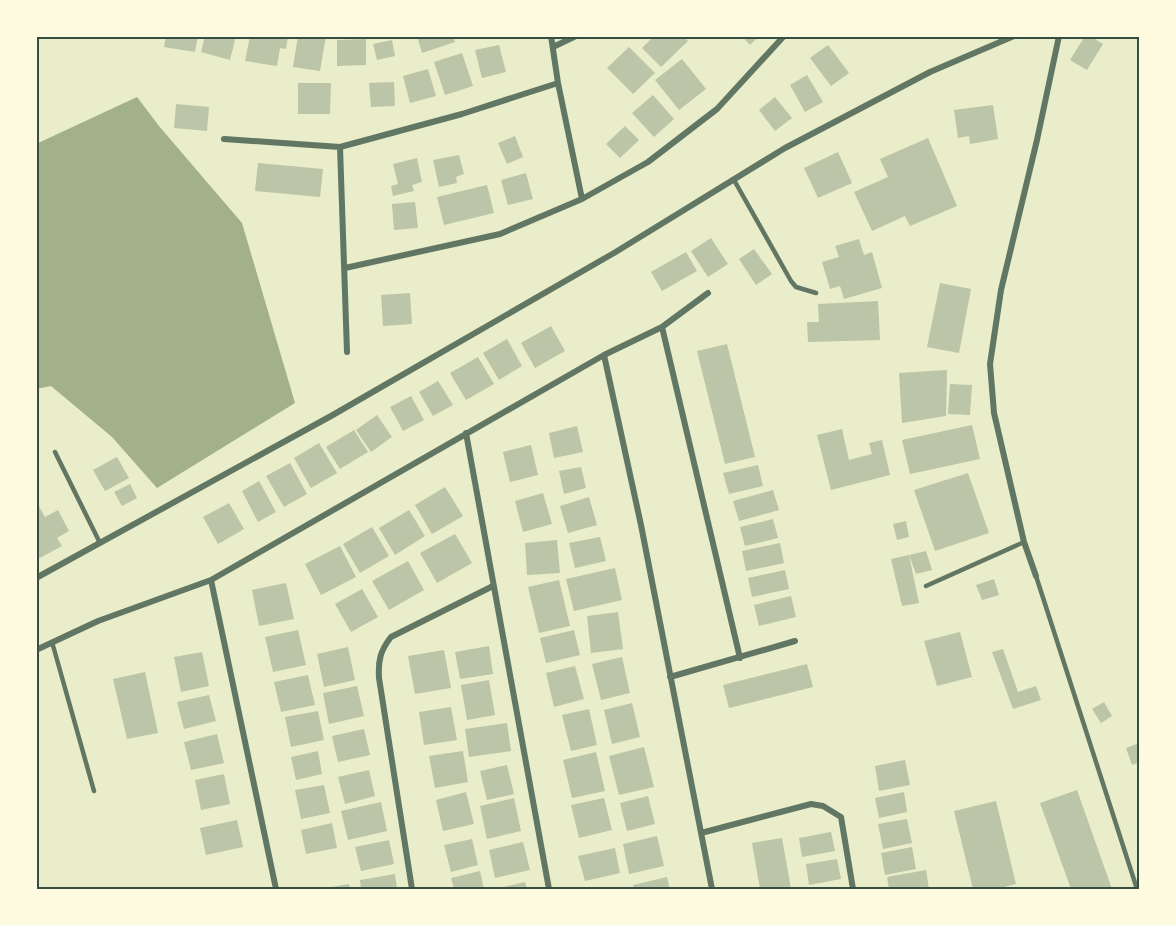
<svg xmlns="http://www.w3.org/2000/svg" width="1176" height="925" font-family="'Fira Sans',sans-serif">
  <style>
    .water { fill: #a3b18a }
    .building { fill: #bcc5a7 }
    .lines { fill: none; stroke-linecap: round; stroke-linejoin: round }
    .service { stroke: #617663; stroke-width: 4.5 }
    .minor { stroke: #617663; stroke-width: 6 }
    .neatline { fill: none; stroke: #344e41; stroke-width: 2 }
  </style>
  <rect width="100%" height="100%" fill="#e9edc9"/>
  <path class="water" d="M137,97L159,126L242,223L295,403L157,488L112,437L51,386L36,389V144Z"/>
  <path class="building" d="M166,36H198L195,52L164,47Z
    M205,36H236L230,60L201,52Z
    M250,36H288L286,49L280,48L277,66L245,61Z
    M298,36H326L320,71L293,67Z
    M417,36H453L455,42L422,53Z
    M654,36H683L688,41L661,67L642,48Z
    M742,36H759L750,45Z
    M1085,36H1090L1103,44L1087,70L1070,60Z
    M366,39V65L337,66V40Z
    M392,40L395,56L377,60L373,44Z
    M499,45L506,72L482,78L475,50Z
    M828,45L849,73L831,86L810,58Z
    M629,47L655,73L633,94L607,68Z
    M462,53L473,86L445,95L434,62Z
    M682,59L706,89L679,110L655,80Z
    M428,69L436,96L410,103L403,76Z
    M807,75L823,102L805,112L790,85Z
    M394,82L395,106L371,107L369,83Z
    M298,83H331L330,114H298Z
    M653,95L674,119L654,137L632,113Z
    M775,97L792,118L775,131L759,110Z
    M176,104L209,107L207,131L174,128Z
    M993,105L998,139L970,144L969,136L958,138L954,110Z
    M625,126L639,140L620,158L606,144Z
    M515,136L523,157L507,164L498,143Z
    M928,138L957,206L910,226L905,216L872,231L854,192L888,177L880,159Z
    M838,152L852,183L818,198L804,168Z
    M459,155L464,174L456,177L457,183L439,187L433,160Z
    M417,158L422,182L412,185L414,191L393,196L391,186L398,184L393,164Z
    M258,163L323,169L320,197L255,191Z
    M526,173L533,199L508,205L501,180Z
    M487,185L494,213L444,225L437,197Z
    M415,202L418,228L394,230L392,204Z
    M711,238L728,264L708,277L691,251Z
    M859,239L864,255L872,252L882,288L844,299L840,286L830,289L822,262L839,257L835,246Z
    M754,249L772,274L756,285L739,259Z
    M686,252L697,271L662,291L651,272Z
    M940,283L971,289L959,353L927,347Z
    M410,293L412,324L383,326L381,295Z
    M878,301L880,340L808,342L807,322H819L818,304Z
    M551,326L565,351L535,368L521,343Z
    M507,339L522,366L499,380L483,353Z
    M727,344L755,457L725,464L697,351Z
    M478,357L494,384L466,400L450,373Z
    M947,370L946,416L902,423L899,373Z
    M438,381L453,405L433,416L419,392Z
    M950,384L972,385L970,415L948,414Z
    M411,396L424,420L403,431L390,407Z
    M377,415L392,437L371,452L356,430Z
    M972,425L980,459L910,474L902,440Z
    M577,426L583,452L554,458L549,433Z
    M842,429L849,460L872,454L869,443L882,440L890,475L831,490L817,435Z
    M354,430L368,452L340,469L326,447Z
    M319,443L337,473L311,488L294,458Z
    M531,445L538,475L510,482L503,452Z
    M117,457L129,478L105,491L93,470Z
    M290,463L307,494L284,507L266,476Z
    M758,465L763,486L729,494L723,473Z
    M581,467L586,488L564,494L559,471Z
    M968,473L989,533L935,551L914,490Z
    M259,481L276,512L258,522L242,491Z
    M130,484L137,498L122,506L114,492Z
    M445,487L463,516L432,534L415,505Z
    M773,490L779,510L739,521L733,501Z
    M543,493L552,524L523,532L515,501Z
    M589,497L597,525L568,533L560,506Z
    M36,501L45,517L58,510L69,531L57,538L62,546L36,560Z
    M229,503L244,529L218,544L203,517Z
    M409,510L425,536L395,555L379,528Z
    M773,519L778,538L745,546L740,527Z
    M906,521L909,537L897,540L893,524Z
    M372,527L389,556L360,573L343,544Z
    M455,534L472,563L437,583L420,553Z
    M600,537L606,561L575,568L569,543Z
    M557,540L560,573L527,575L525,543Z
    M780,543L784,563L746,571L742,551Z
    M340,546L356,577L321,595L305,564Z
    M926,551L932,570L916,574L909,555Z
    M909,555L919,603L902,606L891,559Z
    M408,561L424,590L389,610L372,581Z
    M615,568L622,600L574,611L566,579Z
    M785,570L789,589L752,597L748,578Z
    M994,579L999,595L982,600L976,585Z
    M559,580L570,626L539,633L528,587Z
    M286,583L294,619L259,626L252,590Z
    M362,589L378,617L351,632L335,604Z
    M791,596L796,617L759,626L754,605Z
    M618,612L623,649L591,653L587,616Z
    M298,630L306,665L273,672L265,637Z
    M574,630L580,655L546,663L540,638Z
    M960,632L972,677L937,686L924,641Z
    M489,646L493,674L460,679L455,652Z
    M348,647L355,680L324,687L317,654Z
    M1003,649L1018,692L1036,686L1041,700L1013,709L992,652Z
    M444,650L451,688L415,694L408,656Z
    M202,652L209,686L181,692L174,657Z
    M622,657L630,693L601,700L592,664Z
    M807,664L813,687L729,708L723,685Z
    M575,666L584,699L554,707L546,673Z
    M145,672L158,733L127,739L113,679Z
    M308,675L315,705L281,712L274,682Z
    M489,680L495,715L467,720L461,685Z
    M357,686L364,716L329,724L323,693Z
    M209,695L216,721L184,729L177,702Z
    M1104,702L1112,716L1101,723L1092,709Z
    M632,703L640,737L612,744L604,710Z
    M451,707L457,740L424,745L419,712Z
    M589,709L597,745L571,751L562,715Z
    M318,711L324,740L291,747L285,717Z
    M507,723L511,751L469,757L465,729Z
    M364,729L370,755L338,762L332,736Z
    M217,734L224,763L191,770L184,742Z
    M1137,744L1140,750V762L1132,765L1126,748Z
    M644,747L654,787L619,795L609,756Z
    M318,751L322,774L296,780L291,757Z
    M463,751L468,782L435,788L429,756Z
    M596,752L605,791L572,798L563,760Z
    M905,760L910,785L879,791L875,766Z
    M507,765L514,794L487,800L480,771Z
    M369,770L375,796L345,804L338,777Z
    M224,774L230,804L201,810L195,780Z
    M324,785L330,813L301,819L295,790Z
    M1077,790L1112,889H1071L1040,803Z
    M466,792L474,824L443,831L436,800Z
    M904,792L907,812L879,818L875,798Z
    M648,796L655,824L627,831L620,803Z
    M514,798L521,831L487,839L480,806Z
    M604,798L612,830L579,838L571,805Z
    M996,801L1016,884L996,889H973L954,811Z
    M381,802L387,831L348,840L341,811Z
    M907,819L912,843L883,849L878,824Z
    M237,820L243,847L206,855L200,828Z
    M332,823L337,848L306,854L301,830Z
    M831,832L835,851L802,857L799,838Z
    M657,836L664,866L629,874L623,844Z
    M782,838L791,889H760L752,843Z
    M472,839L478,865L451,872L444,845Z
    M389,840L394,864L361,871L355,847Z
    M523,842L530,870L495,878L489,850Z
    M912,847L916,869L885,875L881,853Z
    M615,848L620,873L585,881L578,856Z
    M837,859L841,879L809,885L806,864Z
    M926,870L929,889H889L887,877Z
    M480,871L484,889H454L451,878Z
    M395,874L397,889H361L360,880Z
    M667,877L670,889H634L633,885Z
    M525,882L527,889H500V888Z
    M349,884L350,889H326V888Z"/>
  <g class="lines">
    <path class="service" d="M734,180L791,281L796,287L816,293
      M55,452L100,543
      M1036,576L1137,889
      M926,586L1024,542
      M52,642L94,791"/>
    <path class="minor" d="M551,36L558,83L582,199
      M553,47L576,36
      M224,139L340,147L462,114L558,83
      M340,147L347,352
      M345,268L500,234L582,199L648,162L717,109L784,36
      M662,327L740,658
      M604,355L641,525L712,889
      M466,433L549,889
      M1036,576L1024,542L994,413L990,364L1001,290L1037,140L1059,36
      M36,578L331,416L614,253L785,148L930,72L1014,36
      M211,580L276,889
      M36,650L98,621L211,580L604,355L662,327L708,293
      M670,677L795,641
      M701,833L811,804L823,806L841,817L853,889
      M412,889L379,678C378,661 380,651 391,637L493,586"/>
  </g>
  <rect width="1176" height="925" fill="none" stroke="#fefae0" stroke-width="75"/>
  <rect x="38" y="38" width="1100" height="850" class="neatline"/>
</svg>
